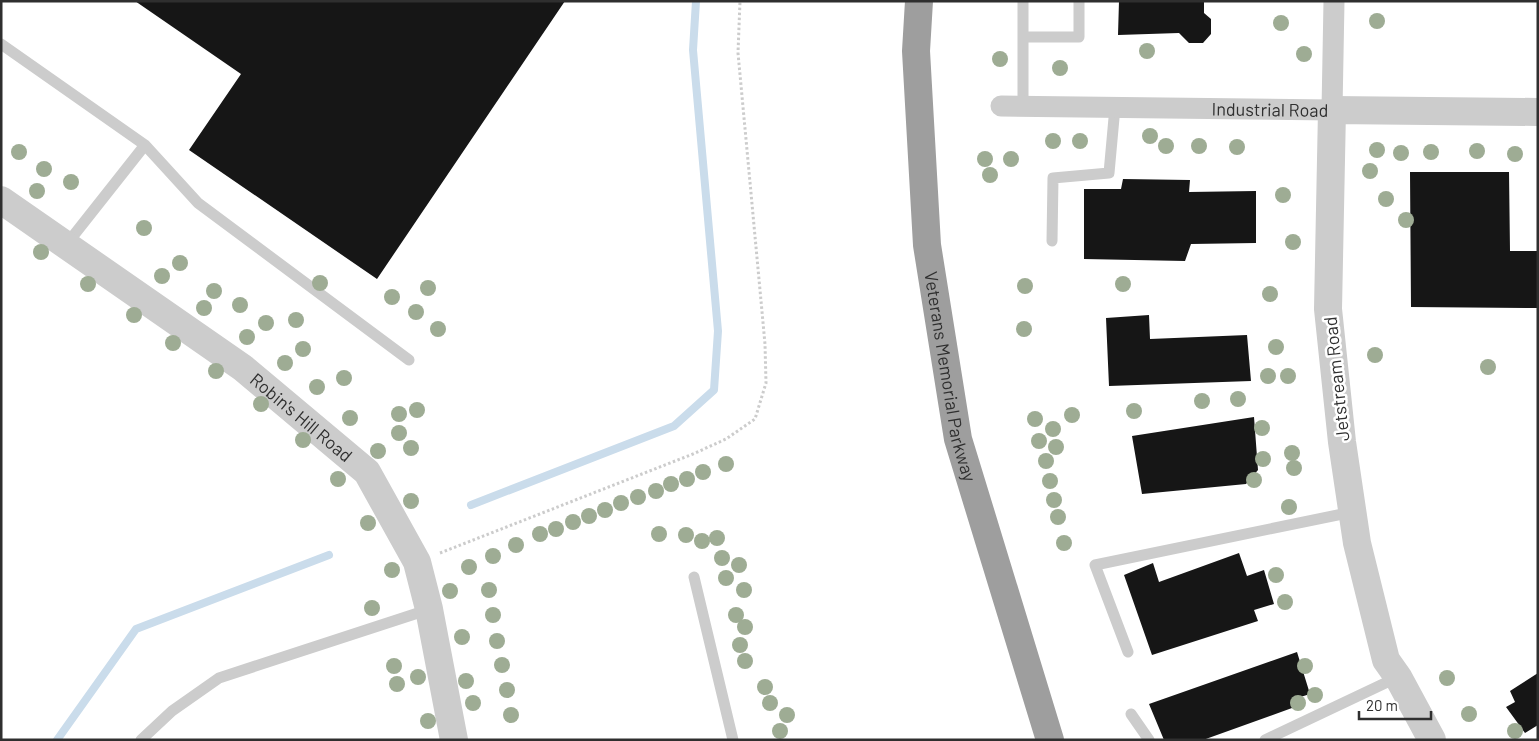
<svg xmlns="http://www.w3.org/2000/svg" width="1539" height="741" font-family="Barlow,sans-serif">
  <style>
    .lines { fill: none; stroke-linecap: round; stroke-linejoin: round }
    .stream { stroke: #cadceb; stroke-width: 8 }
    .building { fill: #161616 }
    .path { stroke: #ccc; stroke-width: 3; stroke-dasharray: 2.5 2.5; stroke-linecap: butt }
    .service { stroke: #ccc; stroke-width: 11 }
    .minor { stroke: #ccc; stroke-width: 21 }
    .tertiary { stroke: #ccc; stroke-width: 28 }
    .trunk { stroke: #9e9e9e; stroke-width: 28 }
    .tree { fill: #9eac94 }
    .labels { text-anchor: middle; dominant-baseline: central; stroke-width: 5; stroke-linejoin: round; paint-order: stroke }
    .street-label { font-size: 18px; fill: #2f2f2f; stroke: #fff }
  </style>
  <rect width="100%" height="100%" fill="#fff"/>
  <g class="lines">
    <path class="stream" d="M471,505L674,426L714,390L718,331L693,50L696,1
      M57,740L136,629L329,555"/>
  </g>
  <path class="building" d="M135,1H565L377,279L189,150L241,74Z
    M1119,1H1204V13L1211,19V34L1203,43H1189L1179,33L1118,35Z
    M1410,172H1509L1510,251H1538V308L1411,307Z
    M1123,179L1190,180L1189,192L1256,191V243L1191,244L1185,261L1084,259V189H1121Z
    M1149,315L1150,339L1247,335L1251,381L1109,386L1106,318Z
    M1254,417L1258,470L1246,484L1142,494L1132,436Z
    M1239,553L1247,576L1264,570L1274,604L1254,610L1258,621L1152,655L1124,575L1153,563L1159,582Z
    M1297,652L1310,694L1291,700L1292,708L1203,740H1164L1149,704Z
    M1538,673V725L1525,733L1506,707L1515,702L1510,691Z"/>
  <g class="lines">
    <path class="path" d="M440,553L693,454L726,439L755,419L766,383L765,344L738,53L740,1"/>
    <path class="service" d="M1023,1V106
      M1023,37H1079V1
      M1,44L145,145L198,203L409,360
      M1052,241L1053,178L1109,173L1115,107
      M66,245L145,145
      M694,577L733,740
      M1128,652L1095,565L1352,512
      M1131,714L1149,740
      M141,740L172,711L219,678L421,612
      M1265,740L1398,677"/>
    <path class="minor" id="s1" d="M1001,106L1332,110L1334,1"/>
    <g class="tertiary">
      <path id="s2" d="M1,200L243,368L367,472L417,562L429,609L454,740"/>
      <path d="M1432,740L1398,677L1386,660L1357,543L1342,442L1328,309L1332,110L1538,112"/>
    </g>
    <path class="trunk" id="s3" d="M919,1L916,51L927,245L958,439L1050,740"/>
  </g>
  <g class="tree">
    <circle cx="1377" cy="21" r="8"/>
    <circle cx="1281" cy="23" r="8"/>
    <circle cx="1147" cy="51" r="8"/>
    <circle cx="1304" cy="54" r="8"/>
    <circle cx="1000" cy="59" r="8"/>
    <circle cx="1060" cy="68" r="8"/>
    <circle cx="1150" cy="136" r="8"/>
    <circle cx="1053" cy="141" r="8"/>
    <circle cx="1080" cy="141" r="8"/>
    <circle cx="1166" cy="146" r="8"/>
    <circle cx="1199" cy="146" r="8"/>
    <circle cx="1237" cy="147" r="8"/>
    <circle cx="1377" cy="150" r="8"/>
    <circle cx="1477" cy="151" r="8"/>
    <circle cx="19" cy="152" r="8"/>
    <circle cx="1431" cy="152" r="8"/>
    <circle cx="1401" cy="153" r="8"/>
    <circle cx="1515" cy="154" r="8"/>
    <circle cx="985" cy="159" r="8"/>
    <circle cx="1011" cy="159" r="8"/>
    <circle cx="44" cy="169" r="8"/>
    <circle cx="1370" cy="171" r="8"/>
    <circle cx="990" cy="175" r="8"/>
    <circle cx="71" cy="182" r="8"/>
    <circle cx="37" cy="191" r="8"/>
    <circle cx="1283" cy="195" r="8"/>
    <circle cx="1386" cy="199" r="8"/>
    <circle cx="1406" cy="220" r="8"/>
    <circle cx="144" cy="228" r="8"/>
    <circle cx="1293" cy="242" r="8"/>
    <circle cx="41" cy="252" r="8"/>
    <circle cx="180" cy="263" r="8"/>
    <circle cx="162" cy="276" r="8"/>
    <circle cx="320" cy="283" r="8"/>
    <circle cx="88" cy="284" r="8"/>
    <circle cx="1123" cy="284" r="8"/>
    <circle cx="1025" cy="286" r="8"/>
    <circle cx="428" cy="288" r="8"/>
    <circle cx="214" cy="291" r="8"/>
    <circle cx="1270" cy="294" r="8"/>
    <circle cx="392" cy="297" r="8"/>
    <circle cx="240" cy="305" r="8"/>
    <circle cx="204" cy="308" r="8"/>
    <circle cx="416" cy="312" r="8"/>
    <circle cx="134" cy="315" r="8"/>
    <circle cx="296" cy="320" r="8"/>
    <circle cx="266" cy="323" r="8"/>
    <circle cx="438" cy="329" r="8"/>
    <circle cx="1024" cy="329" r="8"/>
    <circle cx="247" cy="337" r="8"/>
    <circle cx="173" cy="343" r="8"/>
    <circle cx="1276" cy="347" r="8"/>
    <circle cx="303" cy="349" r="8"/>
    <circle cx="1375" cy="355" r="8"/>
    <circle cx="285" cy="363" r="8"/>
    <circle cx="1488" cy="367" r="8"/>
    <circle cx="216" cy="371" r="8"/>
    <circle cx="1268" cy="376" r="8"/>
    <circle cx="1288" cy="376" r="8"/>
    <circle cx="344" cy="378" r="8"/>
    <circle cx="317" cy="387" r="8"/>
    <circle cx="1238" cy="399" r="8"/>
    <circle cx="1202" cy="401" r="8"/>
    <circle cx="261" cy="404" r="8"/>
    <circle cx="417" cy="410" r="8"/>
    <circle cx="1134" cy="411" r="8"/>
    <circle cx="399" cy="414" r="8"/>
    <circle cx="1072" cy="415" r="8"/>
    <circle cx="350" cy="418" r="8"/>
    <circle cx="1035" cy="419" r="8"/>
    <circle cx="1262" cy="428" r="8"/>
    <circle cx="1053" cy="429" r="8"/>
    <circle cx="399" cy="433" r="8"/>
    <circle cx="303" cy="440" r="8"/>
    <circle cx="1039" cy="441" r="8"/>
    <circle cx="1056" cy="447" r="8"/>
    <circle cx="411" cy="448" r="8"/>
    <circle cx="378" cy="451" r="8"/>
    <circle cx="1292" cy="453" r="8"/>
    <circle cx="1263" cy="459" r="8"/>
    <circle cx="1046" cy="461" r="8"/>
    <circle cx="726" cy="464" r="8"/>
    <circle cx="1294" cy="468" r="8"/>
    <circle cx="703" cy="472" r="8"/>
    <circle cx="338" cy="479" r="8"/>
    <circle cx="687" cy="479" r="8"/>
    <circle cx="1254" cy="480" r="8"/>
    <circle cx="1050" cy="481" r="8"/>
    <circle cx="671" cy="484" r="8"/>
    <circle cx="656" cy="491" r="8"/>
    <circle cx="638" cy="497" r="8"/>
    <circle cx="1054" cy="500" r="8"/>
    <circle cx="411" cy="501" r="8"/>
    <circle cx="621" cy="503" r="8"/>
    <circle cx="1289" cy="507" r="8"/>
    <circle cx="605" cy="510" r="8"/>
    <circle cx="589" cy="516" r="8"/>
    <circle cx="1058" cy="517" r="8"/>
    <circle cx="573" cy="522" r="8"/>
    <circle cx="368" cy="523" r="8"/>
    <circle cx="556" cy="529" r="8"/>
    <circle cx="540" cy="534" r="8"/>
    <circle cx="659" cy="534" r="8"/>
    <circle cx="686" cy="535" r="8"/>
    <circle cx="717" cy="538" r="8"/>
    <circle cx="702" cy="541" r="8"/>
    <circle cx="1064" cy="543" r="8"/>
    <circle cx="516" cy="545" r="8"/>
    <circle cx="493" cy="556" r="8"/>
    <circle cx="722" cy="558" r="8"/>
    <circle cx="739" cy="565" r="8"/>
    <circle cx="469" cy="567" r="8"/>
    <circle cx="392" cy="570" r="8"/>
    <circle cx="1276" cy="575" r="8"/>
    <circle cx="726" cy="578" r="8"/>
    <circle cx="489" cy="590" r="8"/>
    <circle cx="744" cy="590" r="8"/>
    <circle cx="450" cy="591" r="8"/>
    <circle cx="1285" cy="602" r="8"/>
    <circle cx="372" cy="608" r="8"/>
    <circle cx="493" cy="615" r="8"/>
    <circle cx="736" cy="615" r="8"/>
    <circle cx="745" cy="627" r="8"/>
    <circle cx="462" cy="637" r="8"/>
    <circle cx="497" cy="641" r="8"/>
    <circle cx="740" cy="645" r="8"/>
    <circle cx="745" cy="661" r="8"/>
    <circle cx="502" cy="665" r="8"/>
    <circle cx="394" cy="666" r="8"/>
    <circle cx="1305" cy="666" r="8"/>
    <circle cx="418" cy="677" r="8"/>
    <circle cx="1447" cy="678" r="8"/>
    <circle cx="466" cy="681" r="8"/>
    <circle cx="397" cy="684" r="8"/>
    <circle cx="765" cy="687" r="8"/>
    <circle cx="507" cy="690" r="8"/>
    <circle cx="1315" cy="695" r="8"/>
    <circle cx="473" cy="703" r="8"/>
    <circle cx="770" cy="703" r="8"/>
    <circle cx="1298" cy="703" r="8"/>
    <circle cx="1469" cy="714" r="8"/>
    <circle cx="511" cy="715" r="8"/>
    <circle cx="787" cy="715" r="8"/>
    <circle cx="428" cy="721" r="8"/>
    <circle cx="780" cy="731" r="8"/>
    <circle cx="1515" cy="731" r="8"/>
  </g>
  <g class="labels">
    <g class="street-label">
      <text stroke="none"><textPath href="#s1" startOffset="269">Industrial Road</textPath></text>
      <text stroke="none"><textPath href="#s3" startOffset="378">Veterans Memorial Parkway</textPath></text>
      <text transform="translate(1336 379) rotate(-96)">Jetstream Road</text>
      <text stroke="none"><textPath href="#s2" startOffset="371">Robin's Hill Road</textPath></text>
    </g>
  </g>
  <rect width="1539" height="741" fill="none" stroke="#2f2f2f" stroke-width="5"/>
  <path d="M1359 711v8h72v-8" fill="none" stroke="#2f2f2f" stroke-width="2.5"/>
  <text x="1366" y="711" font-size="15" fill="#2f2f2f" stroke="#ffffff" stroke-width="4" paint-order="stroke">20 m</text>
</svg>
